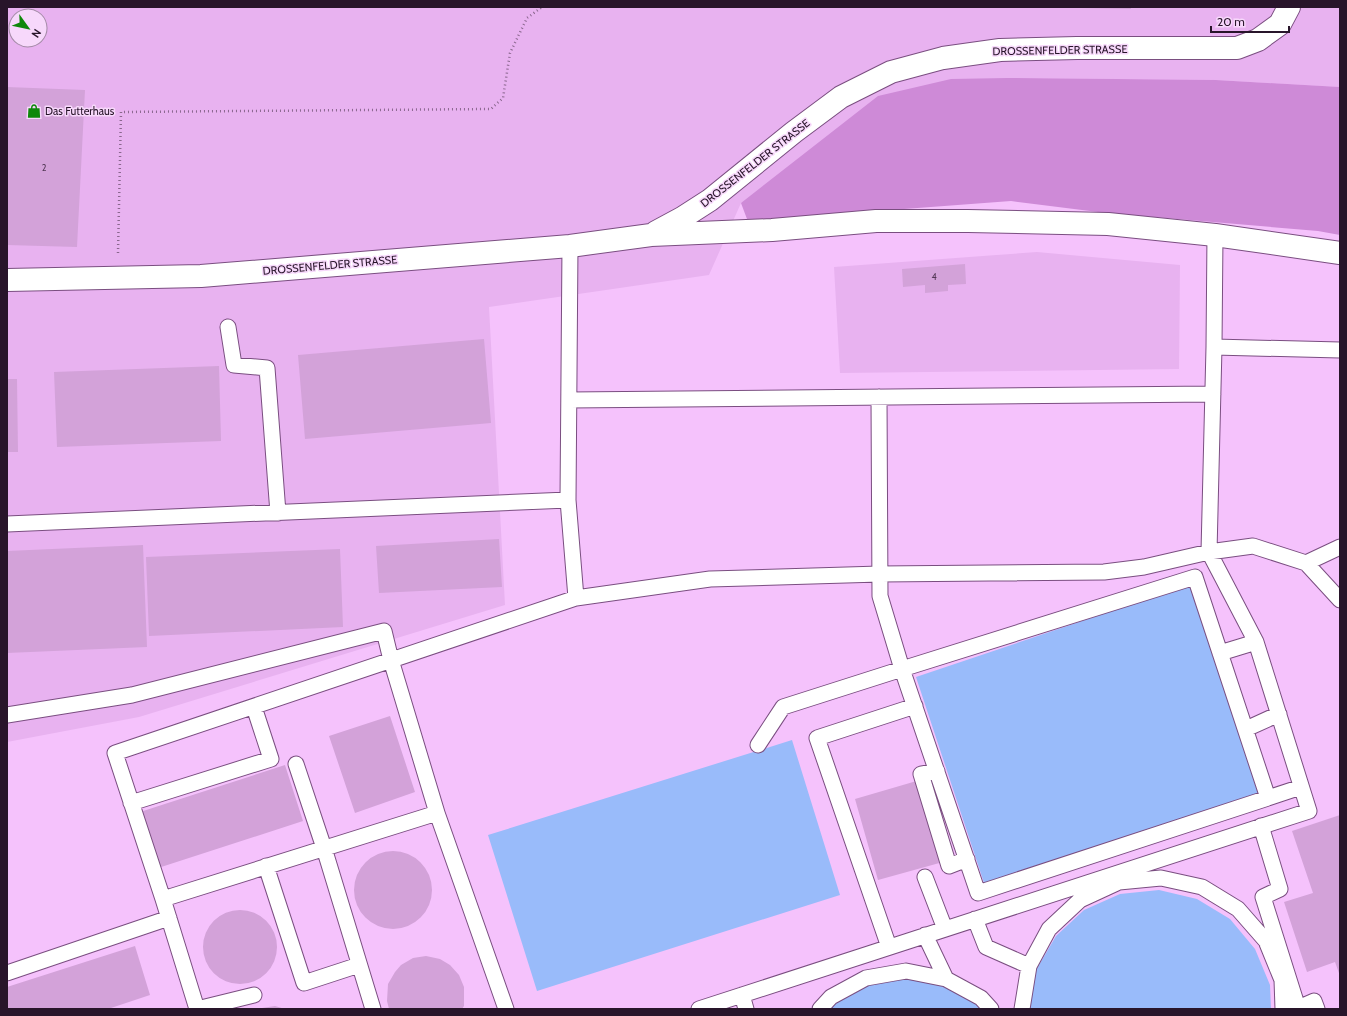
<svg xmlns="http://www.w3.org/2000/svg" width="1347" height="1016" font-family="Cabin,sans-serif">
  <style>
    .built { fill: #e8b2f0; fill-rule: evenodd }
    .green { fill: #ce8ad7 }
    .water { fill: #99bbfa }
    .building { fill: #d3a2d9 }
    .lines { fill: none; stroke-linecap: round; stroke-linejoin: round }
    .service-casing { stroke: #7a4e80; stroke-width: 17 }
    .minor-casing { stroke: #7a4e80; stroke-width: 24 }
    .path { stroke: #8a678e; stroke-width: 2.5; stroke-dasharray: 1 3; stroke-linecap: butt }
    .service { stroke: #fff; stroke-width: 15 }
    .minor { stroke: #fff; stroke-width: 22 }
    .labels { text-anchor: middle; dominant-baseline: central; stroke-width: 3; stroke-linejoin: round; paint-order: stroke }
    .number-label { font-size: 9px; fill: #533856 }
    .street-label { font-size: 11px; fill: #28152a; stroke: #f7d8fb }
    .poi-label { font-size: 11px; fill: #28152a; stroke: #f7d8fb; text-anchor: start }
  </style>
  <rect width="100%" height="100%" fill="#f5c2fc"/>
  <path class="built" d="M7,7H1340V87L1216,80L1007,78L741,203L709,275L489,307L505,605L139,717L7,742ZM16,16H40V40H16Z
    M1037,252L1180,265L1179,369L840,373L834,267Z"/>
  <path class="green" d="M1007,78L1216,80L1340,87V235L1318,231L1106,213L1011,201L824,215L765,225L747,219L741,203L878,96L951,79Z"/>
  <path class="water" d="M1192,584L1262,793L985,886L916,677Z
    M792,740L840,895L537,991L488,835Z
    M1159,890L1197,899L1230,919L1255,949L1270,985L1271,1009H1029L1036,970L1056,936L1084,910L1120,894Z
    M906,978L944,984L978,1002L984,1009H827L834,1001L868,984Z"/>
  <path class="building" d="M1081,7H1131V9L1081,8Z
    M7,87L85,90L77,247L7,245Z
    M965,264L966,284L948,285V291L925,293V285L903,287L902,269Z
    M484,339L491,423L305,439L298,355Z
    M219,366L221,441L57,447L54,372Z
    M7,379H17L18,452H7Z
    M499,539L502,587L379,593L376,546Z
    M143,545L147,647L7,653V551Z
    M340,549L343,627L149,636L146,557Z
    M390,716L415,792L355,813L329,736Z
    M285,765L303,821L155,869L137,813Z
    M920,780L943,862L878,880L855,799Z
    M1340,815V976L1335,962L1307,972L1284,902L1313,893L1292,831Z
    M354 890a39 39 0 1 1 78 0a39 39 0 1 1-78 0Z
    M203 947a37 37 0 1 1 74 0a37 37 0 1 1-74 0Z
    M135,946L150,995L108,1009H8L7,1005V987Z
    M426,956L440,959L450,965L459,975L464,987V1006L462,1009H389L387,1001L388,984L395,972L401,965L413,958Z
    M275,1006L285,1009H262V1008Z"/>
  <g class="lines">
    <defs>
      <path id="service" d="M228,327L234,365L267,368L278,513
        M1214,347L1215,235
        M569,400L1213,394
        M568,500L576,598L710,579L880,574L1104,572L1144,567L1209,552L1253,546L1306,563L1340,547
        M7,524L568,500L570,246
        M1306,563L1340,600
        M1195,577L1268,798L978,893L902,669Z
        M1220,653L1256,642
        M7,715L132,695L384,631L391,660L437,813
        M1246,729L1279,714
        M758,745L783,707L902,669L880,596L879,397
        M296,764L324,848L373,1009
        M937,771L921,774L949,866L967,859
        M1268,798L1301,787
        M131,803L271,759L254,707
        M1261,826L1280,889L1263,897L1298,1008L1314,1001L1317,1009
        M266,866L304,983L359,965
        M925,877L945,929
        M163,899L437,813L506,1009
        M975,919L986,947L1029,966
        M925,935L946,979
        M889,947L817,738L915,706
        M7,973L169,918
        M742,995L746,1009
        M197,1009L163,899L115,753L576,598
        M197,1009L254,995
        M699,1009L1309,811L1256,642L1209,552L1214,347L1340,350
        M820,1009L831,997L866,978L906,971L946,979L981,998L991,1009
        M1022,1009L1029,966L1049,929L1080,900L1119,882L1161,878L1202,887L1238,909L1266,941L1282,980L1283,1009"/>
      <path id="minor" d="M656,232L682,218L710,200L794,132L841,97L891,72L943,58L1000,50L1077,48H1237L1258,40L1280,24L1289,7
        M7,280L201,276L570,246L651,235L772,230L876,221H968L1108,224L1215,235L1340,253"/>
    </defs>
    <use href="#service" class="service-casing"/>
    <use href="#minor" class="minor-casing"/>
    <path class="path" d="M118,253L121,112L491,109L503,98L510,53L527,18L542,7"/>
    <use href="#service" class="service"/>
    <use href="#minor" class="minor"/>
  </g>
  <defs>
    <symbol id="shop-bare" viewBox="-9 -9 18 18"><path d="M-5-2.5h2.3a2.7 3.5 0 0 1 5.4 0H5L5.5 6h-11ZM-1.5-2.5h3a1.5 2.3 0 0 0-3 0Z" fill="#0f880b" stroke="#f7d8fb" stroke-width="2.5" paint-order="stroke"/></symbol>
  </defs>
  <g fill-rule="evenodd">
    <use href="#shop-bare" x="24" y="101" width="20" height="20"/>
  </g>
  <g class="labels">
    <g class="number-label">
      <text x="44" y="167">2</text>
      <text x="934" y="276">4</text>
    </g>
    <g class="street-label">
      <text transform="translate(1060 50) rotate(-1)">DROSSENFELDER STRASSE</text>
      <text transform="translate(755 163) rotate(-38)">DROSSENFELDER STRASSE</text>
      <text transform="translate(330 265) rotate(-5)">DROSSENFELDER STRASSE</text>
    </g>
    <g class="poi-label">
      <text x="45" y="111">Das Futterhaus</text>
    </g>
  </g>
  <rect width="1347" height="1016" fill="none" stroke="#28152a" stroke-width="16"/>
  <g transform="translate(28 28) rotate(123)"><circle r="19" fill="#f7d8fb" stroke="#a48aa7"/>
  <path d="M0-3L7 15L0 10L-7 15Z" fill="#0f880b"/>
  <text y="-6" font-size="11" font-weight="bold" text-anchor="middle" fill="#28152a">N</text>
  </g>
  <path d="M1211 26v6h78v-6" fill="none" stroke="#28152a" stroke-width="2"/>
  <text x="1217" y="26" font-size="12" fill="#28152a" stroke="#f7d8fb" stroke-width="3" paint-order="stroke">20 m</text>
</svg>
